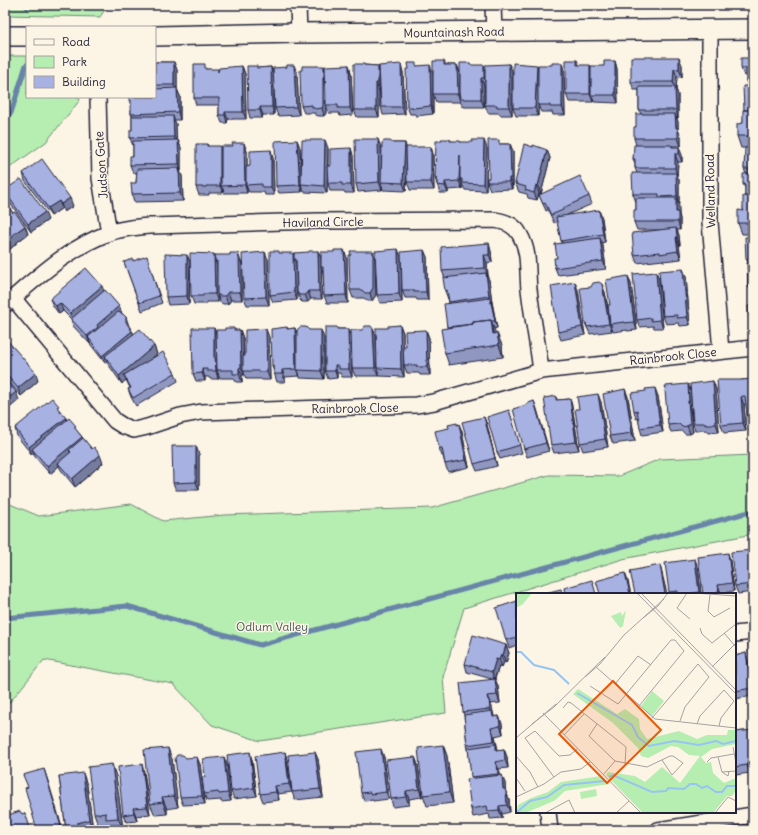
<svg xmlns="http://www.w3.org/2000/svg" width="758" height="835" font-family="Delius,sans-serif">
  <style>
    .green { fill: #b6edb0; stroke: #6c8876 }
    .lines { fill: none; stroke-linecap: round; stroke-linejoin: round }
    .stream { stroke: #6884a8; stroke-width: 5 }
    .minor-casing { stroke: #22223b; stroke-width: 18 }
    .tertiary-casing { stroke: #22223b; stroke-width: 22 }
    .minor { stroke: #fcf5e5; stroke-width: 15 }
    .tertiary { stroke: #fcf5e5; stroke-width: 19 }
    .wall { fill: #9098c2; stroke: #22223b }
    .shaded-wall { fill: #757c9e; stroke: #22223b }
    .building { fill: #a7b1e2; stroke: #22223b }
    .labels { text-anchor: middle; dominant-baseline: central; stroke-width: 3; stroke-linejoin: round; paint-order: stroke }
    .street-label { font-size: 12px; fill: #22223b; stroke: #fcf5e5 }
    .park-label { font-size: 12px; fill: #475558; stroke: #fcf5e5 }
    .inset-river { fill: none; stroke: #96c5f1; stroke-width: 2 }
    .inset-road { fill: none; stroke: #a5a1a1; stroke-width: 1 }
    .view { fill: #e8590c; fill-opacity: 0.15; stroke: #e8590c; stroke-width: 2 }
    .inset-edge { fill: none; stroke: #22223b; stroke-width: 2 }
  </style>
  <rect width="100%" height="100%" fill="#fcf5e5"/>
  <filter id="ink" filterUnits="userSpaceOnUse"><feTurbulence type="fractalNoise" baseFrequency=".025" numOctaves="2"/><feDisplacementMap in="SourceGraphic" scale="8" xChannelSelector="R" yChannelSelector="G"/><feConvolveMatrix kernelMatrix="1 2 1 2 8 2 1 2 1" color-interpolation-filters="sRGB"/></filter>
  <g filter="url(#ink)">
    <path class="green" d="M5,5H108L100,17L5,15Z
      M5,56H27V97H79L80,100L46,142L5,171Z
      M753,455V534L623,559L464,608L443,677L446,713L260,741L212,725L173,684L44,660L5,708V502L39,516L131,504L163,521L224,515L432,508L549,475L619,476L660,459Z"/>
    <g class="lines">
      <path class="stream" d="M27,7L29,5
        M5,116L11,113L26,65
        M5,618L127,606L260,645L753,511"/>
      <defs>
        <path id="minor" d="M298,5L299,33
          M493,5L494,31
          M710,30V222L721,351
          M98,97L100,178L109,233
          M13,298L115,421L123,426L134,430L147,427L180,416L201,412L416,405L434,402L541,371L753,348
          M6,304C38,277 68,248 109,233C122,228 137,227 151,226L318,221L495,220C506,222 515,225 520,235C530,252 527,271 529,289C532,317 538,344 541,371
          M735,634L753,632
          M548,812L550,830
          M658,830L753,815"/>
        <path id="tertiary" d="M5,36H27
          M155,36L299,33L753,29"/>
      </defs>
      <use href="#minor" class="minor-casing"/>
      <use href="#tertiary" class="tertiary-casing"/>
      <use href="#minor" class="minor"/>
      <use href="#tertiary" class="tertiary"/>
    </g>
    <path class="wall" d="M753,58V234H742L738,223L744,211L743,209L745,196V188L743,184L746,174L744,169L746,148H741L737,136L743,123L744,110L748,86L746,81V76H744L741,68Z
      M577,60L579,65L591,70L604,66L615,61L617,69L618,103L594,102L593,98V102H569L566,94Z
      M444,61L446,65H457L460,72L470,63L471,65L485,69L509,64L512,71V115H500L499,113H488L485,105V85H484V107H463L460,101V102H436L433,94Z
      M155,62H174L177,70V89L180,96V120H174L176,124V140H178L181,148V171H180L182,176L183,201L134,202L132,194L136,183L137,173H133L130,165L133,156V146L130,138L132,130V116L131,114V106L129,100L155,97Z
      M349,65L351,73L353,115L340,116L339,113H329L326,105V85V113L324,116H319L315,115V113H304L301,106L324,66L325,69Z
      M364,65L378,66L380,71L403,72L405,114L383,115L381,107L380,91H379V117H357L354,110Z
      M537,65L538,69L564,70L565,115H553L552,112H541L538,105V116H516L513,108Z
      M682,65V77H677L676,89L678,95V118H677L678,122V130L681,136V146H672L682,155V162H678L677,176L679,180V204H678L679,214L680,219V230H677L679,235L680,245H679L681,259L663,261V260L637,263L634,255L661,230H637L634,222L636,210V202L633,194L637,173L635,168V163L633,159L636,145L634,138L636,127L641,114L639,110V90H634L631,82Z
      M242,66L245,74L246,119H228L227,123H222L219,115V105H196L194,98L206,69L219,70Z
      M417,66L433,73V114L416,116L415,114H410L407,107L409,69Z
      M271,67L274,74L297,73L299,115L278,116L275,108L274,88V115H263L262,118H250L248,110L257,68Z
      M450,139V141L460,142L487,148L486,191L465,190L462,184V189L448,190V193H440L435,178L441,141Z
      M297,140L300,148L301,172L328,148V166H330L351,148L353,156L354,193H345L344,191H330L328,183L327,173V193L304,192L302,187V192L279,193L276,186Z
      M393,143H405L406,148L431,147L433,154L434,190H410L407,182V174L406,191L383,190L382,186V190L358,192L356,184L381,147V162Z
      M207,144L208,146L221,150L247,151V167L250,166L273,158L274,195H265L264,192H249L247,188V193H224L223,189V193H209V195H199L196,187Z
      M500,144H510L513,151V186H512V189L490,190L487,182L489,178Z
      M547,150L550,158L541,194L539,193L537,200L528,198L527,194L519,192L515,183Z
      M23,173L73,206L64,212L62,208L51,216L25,181Z
      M5,190L48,220L31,232L7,199L5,194Z
      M539,195L589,196L592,204L567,215L602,218L605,242L601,243L603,246L606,269L558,275L555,268L557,258L562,243L557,221L554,223L548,210L546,211Z
      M5,202L13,213L25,226L28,234L16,243V244L9,250L5,245Z
      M753,237V324H752L749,317L753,305L752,294L748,285V262L746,259Z
      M344,250L347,258L348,303H327L324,296L323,272L321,267L334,252Z
      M424,250L427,257L428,300H417L416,298H405L402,290Z
      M318,251L321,258L322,299H311L308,302H302L300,300L297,292L296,263L297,300L273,302L270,295L280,253L294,257Z
      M491,251L492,262L487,263L488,276H487L489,280L492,302L497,328L494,329L495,334L502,345L503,357L449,365L445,353L449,303L448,298V299L445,291V278L442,271Z
      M214,254L215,257L241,261L242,265V300H231L228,304H223L220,302L217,294L218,302H206V304H194L191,296Z
      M187,255L190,262L189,304L168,305L166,297Z
      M375,257H401L402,302L380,303L377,295L376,275V295L372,301H368L364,298H353L350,290Z
      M268,259L269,305H247L244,298Z
      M124,262L149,264L162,303L142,311Z
      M683,269L686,277L690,325L680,326L679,323L666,324L663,316Z
      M656,272L659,279L663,328H654L653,326L640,327L637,320Z
      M628,276L631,284L637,330L627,331V330L613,332L611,326L612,331L590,334L585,323L605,292L609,312L610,305Z
      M578,290L585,335L561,340L558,332Z
      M103,291L119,306L121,313L126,317L129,326L132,331L134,334L154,346L157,354L149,361L175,373L178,381L136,406L131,397L128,389L130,388L126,380L122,384L108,364L107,362L105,363L91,345L90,343V344L73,326L71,319L63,311L59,314L53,306L50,299Z
      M400,325L403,333L404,377L379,376L378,371V376H355L352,368L373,329L376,336L388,328Z
      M287,327V329L295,328L297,335L309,330L324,338V379L300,378L299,373V376L285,377V382H277L272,366Z
      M214,328L216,335L235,330H240L243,338L244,356H245L269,337L270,380H262L261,379H246L244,373V375H242V382H236L234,378H220L218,373V379H210L209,377H205V381H196L193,374Z
      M338,329H348L351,337L352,377H342L340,373H337V378L328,379L325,371Z
      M426,330L429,338L430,375H420L419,373H407L404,365L406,347Z
      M5,339L38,381L21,396L5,378Z
      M753,379V430H750L748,422L746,404L744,405L746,431L724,433L721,425L741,380Z
      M713,381L716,389L719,432L708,433L707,430L695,431L693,423L691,408L690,409L693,432L690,434H685L682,431L671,432L668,425L690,390Z
      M625,389L628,397L635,441L613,444L610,436Z
      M556,396L557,400L570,399L572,406L579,450L554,453L551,445Z
      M658,396L663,432L642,435L640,428L638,418L636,419L634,411Z
      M534,401L549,451L527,457L524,449L526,405Z
      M601,402L608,447L583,451L580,443Z
      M509,410L522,453L500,459L497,452Z
      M61,412L67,420L78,432L103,463L75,487L61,470L59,466L50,474L35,457L34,453L32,455L17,436L15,428Z
      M484,417L487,425L497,466L477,471L474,464Z
      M459,424L462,432L469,467L448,472L445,464L443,456H442L439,448L449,428Z
      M199,454V490H176L173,483Z
      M753,550V592L738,594L735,586Z
      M728,553L730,561L734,591L721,593V594H703Z
      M698,567L701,594H670L669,592Z
      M517,601V645L509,648L506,640Z
      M506,645L509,653L506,663L504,662L502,667L499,666L495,679L498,686L500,703L491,704L494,717L499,716L502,724L503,734L495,736L496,740L498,750L504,749L507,757L508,768L499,769L500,776L505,783V790L509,799L510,812L502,814V818L490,819L489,814L473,817L471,809L472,779L468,748L467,745L464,715L463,712L492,679L467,672L465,664Z
      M746,653L748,661L753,686V696L735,699V656Z
      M753,730V769H750V773L735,775V732Z
      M443,745L447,756L453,803L427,806L423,795Z
      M285,752L287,760L292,792L278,794L279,800L263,802L260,794Z
      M224,757L227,765L231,801L221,802V800L207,801L204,794L205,777Z
      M384,757L389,799L373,801V800L364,801L361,793Z
      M415,757L418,765L422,797L409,799V805L393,807L391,799Z
      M186,758L200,764L205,804L183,805L180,797Z
      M172,759L178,807L167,809V814L155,815L150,804Z
      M318,759L323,797L295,800L292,792Z
      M252,760L257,796L234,799L231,791Z
      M144,772L150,814L136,816L137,821L126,822L123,815Z
      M59,776L87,785L93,830H66Z
      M116,776L123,829L110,830L109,825L104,826L103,824L98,825L94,813Z"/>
    <path class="shaded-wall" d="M679,57L682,65V77L679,69Z
      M615,61L617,69L618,103L615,95Z
      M174,62L177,70V89L180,96V120L178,112L177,92L174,85Z
      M562,63L564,70L565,115L562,107Z
      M401,64L403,72L405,114L402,107Z
      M509,64L512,71V115L509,107Z
      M294,65L297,73L299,115L296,107Z
      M349,65L351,73L353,115L350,108Z
      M430,65L433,73V114L431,106Z
      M457,65L460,73V102L458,94Z
      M484,65L486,73V86L484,78Z
      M537,65L539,73L538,116L535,108Z
      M590,65L592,73L591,95L593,98V102L590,94Z
      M242,66L245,74L246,119L243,112Z
      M324,66L327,74V85L324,77Z
      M378,66L380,73V91L378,83Z
      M271,67L274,75V115L272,107Z
      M674,69L677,77L676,89L678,95V118L676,110L675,88L673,82Z
      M323,77L325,85L326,113L324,116L322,108Z
      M481,78L484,85V107L481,99Z
      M376,83L379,91V117L376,110Z
      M260,107L263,115L262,118L260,110Z
      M225,112L228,119L227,123L225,115Z
      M675,114L678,122V130L681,136V146L678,138L676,128Z
      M173,116L176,124L177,145L174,137Z
      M378,139L381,147L382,182H381L382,186V190L379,182Z
      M178,140L181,148V171L179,164Z
      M297,140L300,148L302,184H301L302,187V192L300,185Z
      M325,140L328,148L327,193L324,186Z
      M484,140L487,148L486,191L483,184Z
      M244,143L247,151V185H246L247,188V193L245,185Z
      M405,143L407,151L406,191L403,183Z
      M510,144L513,151V186L511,178Z
      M220,146L222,154L221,186L223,189V193L220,186Z
      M431,147L433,154L434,190L431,182Z
      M679,147L682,155V162L679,154Z
      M351,148L353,156L354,193L351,185Z
      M271,150L273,158L274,195L271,187Z
      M547,150L550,158L541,194L538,186Z
      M675,154L678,162L677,176L675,168Z
      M460,155V179L462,184V189L459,181Z
      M179,168L182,176L183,201L180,193Z
      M676,173L679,180V204L677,196Z
      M509,178L512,186V189L509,182Z
      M445,182L448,190V193L445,186Z
      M536,185L539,193L537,200L534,193Z
      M70,198L73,206L64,212L61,204Z
      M676,198L679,206V214L680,219V230L678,222L676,212Z
      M59,201L62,208L51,216L48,208Z
      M599,210L602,218L605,242L603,234Z
      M45,212L48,220L31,232L28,224Z
      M25,226L28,234L16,243V244L9,250L6,242L12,235Z
      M676,228L679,235L680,245L677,237Z
      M600,238L603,246L606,269L603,261Z
      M676,238L679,245L681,259L678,251Z
      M489,243L491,251L492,262L489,255Z
      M5,245L8,253L5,255Z
      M398,249L401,257L402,302L399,294Z
      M344,250L347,258L348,303L346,295Z
      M424,250L427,257L428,300L426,292Z
      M318,251L321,258L322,299L319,291Z
      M373,251L375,258L376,295L372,301L370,293Z
      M265,252L268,259L269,305L266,297Z
      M238,253L242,265V300L240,292Z
      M293,253L295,259H294L296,263L297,300L294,292Z
      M214,254L216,261H215L217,265L218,302L215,294Z
      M187,255L190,262L189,304L187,296Z
      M484,255L487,263L488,276L485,268Z
      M683,269L686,277L690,325L687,317Z
      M656,272L659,279L663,328L660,320Z
      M486,273L489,280L492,302L497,328L495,321L491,300L489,296Z
      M628,276L631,284L637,330L634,322Z
      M575,282L578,290L585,335L582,327Z
      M602,284L605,292L612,331L609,324Z
      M102,286L105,294L73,321L70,313Z
      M308,291L311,299L308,302L305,295Z
      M228,292L231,300L228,304L225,296Z
      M60,303L63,311L59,314L56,306Z
      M119,306L122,314L88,337L90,343V344L87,336L97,325Z
      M491,320L495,331L497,346L493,334Z
      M400,325L403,333L404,377L401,369Z
      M214,328L217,336V370L218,373V379L216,371L214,357Z
      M295,328L298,336L297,370L299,373V376L296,369Z
      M266,329L269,337L270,380L267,372Z
      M348,329L351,337L352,377L349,369Z
      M373,329L376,336L377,368L378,371V376L375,368Z
      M240,330L243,338L244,375L241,367Z
      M321,330L324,338V379L321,371Z
      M426,330L429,338L430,375L427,367Z
      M132,331L135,338L105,356L107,362L105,363L102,356Z
      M497,333L502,345L503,357L499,345Z
      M154,346L157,354L127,380L124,375L126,380L122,384L119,376Z
      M335,365L337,373V378L335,371Z
      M239,368L242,375V382L239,374Z
      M202,369L205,377V381L202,373Z
      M282,370L285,377V382L282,374Z
      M36,373L38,381L21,396L18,388Z
      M713,381L716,389L719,432L716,424Z
      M688,384L691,392L692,408L689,401Z
      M655,388L658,396L663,432L660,425Z
      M625,389L628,397L635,441L632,433Z
      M16,392L19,400L5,412V401Z
      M598,394L601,402L608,447L605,439Z
      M741,397L744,405L746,431L743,423Z
      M570,399L572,406L579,450L576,442Z
      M534,401L537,409L549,451L546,443Z
      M688,401L690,409L693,432L690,434L687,426Z
      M484,417L487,425L497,466L495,458Z
      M66,418L68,425L32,449L34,453L32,455L29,447Z
      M459,424L462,432L469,467L466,460Z
      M82,437L85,445L71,452L69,450L72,456L58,463L59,466L50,474L47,466Z
      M196,446L199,454V490L196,482Z
      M100,455L103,463L75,487L72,479Z
      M728,553L730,561L734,591L732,583Z
      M695,559L698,567L701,594H700L699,592Z
      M660,565L662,573L667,594H665Z
      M625,573L628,581L631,594H630Z
      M718,585L721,593V594H720L719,591Z
      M506,645L509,653L506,663L503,655Z
      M746,653L748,661L753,686V691L752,688Z
      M501,655L504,662L502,667L499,660Z
      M496,659L499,666L494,680L492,672Z
      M495,679L498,686L500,703L497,695Z
      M487,696L490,703L489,700L492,707L493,712L495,719L496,725L490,709Z
      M499,716L502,724L503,734L500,726Z
      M491,728L496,740L497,748L499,752L496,750V746L492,732Z
      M443,745L447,756L453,803L449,792Z
      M168,748L172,759L178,807L174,796Z
      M381,749L384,757L389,799L386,792Z
      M504,749L507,757L508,768L505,760Z
      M250,752L252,760L257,796L254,788Z
      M285,752L287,760L292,792L289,784Z
      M315,752L318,759L323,797L320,789Z
      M197,757L200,764L205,804L202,796Z
      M224,757L227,765L231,801L228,793Z
      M415,757L418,765L422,797L419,789Z
      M495,762L497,768V765L500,773L501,782L498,774Z
      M747,762L750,769V773L747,765Z
      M112,764L116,776L123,829L118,818Z
      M142,764L144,772L150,814L147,807Z
      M44,769L48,781L63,830H62Z
      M83,773L87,785L93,830L89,820Z
      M502,775L505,783L506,797L503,789Z
      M275,786L278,794L279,800L276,792Z
      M406,791L409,799V805L406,797Z
      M506,792L509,799L510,812L507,805Z
      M162,797L167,809V814L163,802Z
      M499,806L502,814V818L499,810Z
      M133,808L136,816L137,821L134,813Z"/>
    <path class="building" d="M631,57H679V69H674L673,82H631Z
      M741,58H753V81H746V68H741Z
      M566,60H577V65H590V94H566Z
      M433,61H444V65H457L458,94H433Z
      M604,61H615V95H591V66H604Z
      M155,62H174V85H155Z
      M408,63H416V66L430,65L431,106L413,108V107H407L406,69H409Z
      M460,63H470V65H484V78H481V99H460Z
      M513,63L537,65L535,108H513Z
      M552,63H562V107H550V105H538V65H552Z
      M194,64H205V69H218V72L219,68L242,66L243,112H225V115H219V98H194Z
      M354,64H364V65L378,66V83H376V110H354Z
      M401,64L402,107H381L379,66Z
      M509,64V107H497V105H485V65Z
      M287,65H294L296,107L275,108L273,68L287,67Z
      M349,65L350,108H338V105H326L325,66Z
      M247,66H257V68L271,67L272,107H260V110H248Z
      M302,66H324V77H323V106L322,108L316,109L312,107V105L301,106L300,70H302Z
      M743,86H753V110H744Z
      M639,87H675L676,110H639Z
      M177,88L178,112L131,114V100H129V97H155V89Z
      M743,110H753V136H737V124L743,123Z
      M636,114H675L676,128H678V138H634V127H636Z
      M132,116H173L174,137L130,138V130H132Z
      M355,139H378L379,182L356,184Z
      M441,139H450V141H460V142H472V140H484L483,184L462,183V179H460V155L459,181L445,182V186L437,185V179L435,178L436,141H441Z
      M178,140L179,164L130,165V156H133V141Z
      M297,140L300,185L276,186L275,141Z
      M302,140H325L324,186L301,184Z
      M488,140H499V144H510L511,178H509V182H487V178H489Z
      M384,141H390L393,143H405L403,183L381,182L382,143Z
      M232,143H244L245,185L221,186V146H233Z
      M196,144H207V146H220V186H206V187H196Z
      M524,144L533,147V145L547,150L538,186L536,185L534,193L525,190L526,187L516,184L517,183H515Z
      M634,145H671L672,147H679V154H675V168H635V159H633Z
      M406,147H431V182H407Z
      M753,147V169H744L745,148Z
      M351,148V185H342V183H328L327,166H330V149Z
      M271,150V187H262V184L246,185V167L250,166V151Z
      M42,159L70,198L61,204L59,201L48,208L23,173Z
      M179,168L180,193L132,194L131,183H136L137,169Z
      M632,173H676L677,196L659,197V194H633Z
      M753,173V197L745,196V184H743V174Z
      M580,176L589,196L563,208V210L551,215L545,203L543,204L539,195Z
      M21,179L45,212L28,224L5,192V190Z
      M743,196L753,197V223H738V210L744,211L743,209Z
      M636,198H676V212H678V222H634V210H636Z
      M5,202L13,213L15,212L25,226L12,235L13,237L6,242L5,241Z
      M599,210L603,234L561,241L556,217Z
      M676,228L677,237L676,238L678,251L660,254V252L634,255L632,233Z
      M745,237H753V258L746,259Z
      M600,238L603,261L555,268L554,258H557L555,244Z
      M489,243V255H484L485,268L442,271L441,247Z
      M398,249L399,294L377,295L375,251Z
      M334,250H344L346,295L324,296L323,267H321V252H334Z
      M424,250L426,292H414V290H402L401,252Z
      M270,251H279V253H293L294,292L270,295Z
      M309,251H318L319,291H308L305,295H299L297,292L296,259H294V253L309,252Z
      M350,251H373V288L370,293H365L362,290H350L349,255H351Z
      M265,252L266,297L244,298L242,254Z
      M190,253L214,254L215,294H203V296H191Z
      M230,253H238V257H239L240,292H228L225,296H220L217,294V261H215V255H230Z
      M165,254L187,255V296L166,297Z
      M147,256L159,296L139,303L124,262L133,259V261Z
      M753,262V287L749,288V285H748L747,263Z
      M86,268L102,286L70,313L60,303L56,306L50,299Z
      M683,269L687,317L677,318V315L663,316L659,271Z
      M656,272L660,320L651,321V318L637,320L633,274Z
      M486,273L489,296L449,302L447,290L445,291L443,278Z
      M628,276L634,322L624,323V322L610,324L608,305H610L606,280Z
      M575,282L582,327L558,332L551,286Z
      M599,282L602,284L609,324L587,327L586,323H585L580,288L591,287L593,283Z
      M105,290L119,306L97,325L98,327L87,336L71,319Z
      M751,292H753V316L749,317L748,306L753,305Z
      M490,298L495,321H491V320L473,322V324L447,327L444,304Z
      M118,312L123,314L126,317V322L132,331L102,356L88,337Z
      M491,320L493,334L497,333L499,345L445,353L441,329L473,324V322Z
      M400,325L401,369L377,368L376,328H388V326Z
      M365,326H371L373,329L375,368H352L351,330H362Z
      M287,327V329L295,328L296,369L282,370V374H274V366H272L271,329Z
      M300,327H306L309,330H321V371L297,370V330Z
      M325,327H337V329H348L349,369H339V366L337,365H335V371H325Z
      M192,328H214V357H215L216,371H207V369H202V373L193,374Z
      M225,328H234V330H240L241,367L239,368V374H233V370H217L216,330H225Z
      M140,329L154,346L119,376L105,356Z
      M266,329L267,372H259V371H243V356H245V330Z
      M426,330L427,367H417V365H404L403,347H406L405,331Z
      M5,339H6L36,373L18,388L5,373Z
      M163,352L175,373L133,398L128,389L131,388L124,375Z
      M5,379L16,392L5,401Z
      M753,379V422H748L745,396H743L741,397L743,423L721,425L717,380H741Z
      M713,381L716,424L705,425V423H693L690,384Z
      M688,384L689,401H688L690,424L687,426L682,427L679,424L668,425L665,390L666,389L665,386Z
      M655,388L660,425L640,428L637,410L634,411L631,393L646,391L645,389Z
      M625,389L632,433L610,436L603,394Z
      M598,394L605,439L580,443L575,409H579L577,397Z
      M556,396V400L570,399L576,442L551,445L544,398Z
      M52,398L59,406L57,407L66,418L29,447L15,428Z
      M534,401L546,443L524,449L513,409L526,405V404Z
      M509,410L520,445L497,452L487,417Z
      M484,417L495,458L474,464L462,422Z
      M69,418L76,426L74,427L82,437L47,466L32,449Z
      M457,423V425L459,424L466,460L445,464L442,448H439L435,431L449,428L448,425Z
      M83,438L92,449L94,447L100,455L72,479L58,463L71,452L69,450Z
      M172,446H196V482L173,483Z
      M753,550V584L735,586L731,552Z
      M728,553L732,583L718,585L719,591H717L718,594H703L698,557Z
      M695,559L699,592L687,594H678V591L669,592L665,563Z
      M660,565L665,594H635L630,571Z
      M625,573L630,594H600L596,581Z
      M592,580L596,594H565L564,588Z
      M561,589L562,594H541Z
      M517,601V637L506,640L496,608Z
      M473,635L506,645L503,655H501L499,660L496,659L492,672L465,664Z
      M753,642V685L748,643Z
      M746,653L752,688L735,691V656Z
      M495,679L497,695L487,696L488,700H489L490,709L463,712L460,683Z
      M492,711L493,717L499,716L500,726L491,728L492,732H493L494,741L467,745L464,715Z
      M753,730V761L747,762V765L735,767V732Z
      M496,744V750L504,749L505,760L495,762L496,765H497L498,774L471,777L468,748Z
      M443,745L449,792L423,795L418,748Z
      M168,748L174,796L162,797L163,802L150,804L144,750Z
      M381,749L386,792L371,794L370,792L361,793L356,752Z
      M250,752L254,788L231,791L227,755Z
      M285,752L289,784L275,786L276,792L260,794L255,756Z
      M315,752L320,789L292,792L288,755Z
      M177,755H183L186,758L197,757L202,796L180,797L175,758Z
      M224,757L228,793L219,794L218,792L204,794L202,777H205L203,759Z
      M415,757L419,789L406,791V797L391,799L386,760Z
      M112,764L118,818L106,819V813L99,814V813H94L88,767Z
      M142,764L147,807L133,808L134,813L123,815L118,767Z
      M44,769L62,830H51V829L46,830H37L25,788L28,787L23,775Z
      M83,773L89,820L77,823L78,828L66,830L59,776Z
      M502,775L503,789H505L506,792L507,805L499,806V810L488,811L487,806L471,809L467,779Z
      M20,811L22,814L25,813L31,830H8L5,823V816Z"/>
  </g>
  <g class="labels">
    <g class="street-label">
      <text transform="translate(454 32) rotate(-1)">Mountainash Road</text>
      <text transform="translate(101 165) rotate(-94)">Judson Gate</text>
      <text transform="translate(710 191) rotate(-91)">Welland Road</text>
      <text transform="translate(323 222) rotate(-1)">Haviland Circle</text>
      <text transform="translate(673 356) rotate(-6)">Rainbrook Close</text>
      <text transform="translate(355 408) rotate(-1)">Rainbrook Close</text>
    </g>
    <g class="park-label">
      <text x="272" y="626">Odlum Valley</text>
    </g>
  </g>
  <g transform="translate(516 593)">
    <rect width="220" height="220" fill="#fcf5e5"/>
    <path d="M0,0H16L7,11L0,15ZM110,17L107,33L104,35L95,23L105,19L106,23ZM62,96L101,121L109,116L123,126L124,136L131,146L163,138L181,146L191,142H211L212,137H220V151L196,156L185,164L190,170L195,169L197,180L208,190L220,185V197L216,203H211L197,220H127L90,182L92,179L119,183L129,189L146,174L164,190L184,163L173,162L162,154L155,153L132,165L125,163L122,155L97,130L57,101ZM136,98L148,108L136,123L125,113ZM85,183L93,191L49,198L38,208L9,220H0L2,212L15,205L32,199L45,189ZM80,196L81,203L65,206L64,199Z" fill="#b6edb0"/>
    <path class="inset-river" d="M0,59H5L18,72L38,77L53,91M61,100L116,132L122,144L133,153L158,148L183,152L200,148L207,151L220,148M93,184L97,182L136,199L150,198L152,195L168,196L174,191H180L186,195L191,193L200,199H206L211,193H220M0,220L14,208L31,204L48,192L89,188"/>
    <path class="inset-road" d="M121,0L220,101M125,0L220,97M171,0L161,15L174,26M178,0L220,3M194,2L192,18L198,24L214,15M127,25L142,13L152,0M184,35L186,41L196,50L220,31M208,40L220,54M197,73L220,50M80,74L139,126L220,135M196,74L218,52M69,84L84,71L108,42L148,6M99,91L122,63L135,72M74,93L102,111L155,47H159L168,58L123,113M47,115L52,109L55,110L110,154L109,171M27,120L125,220M136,125L182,71L193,84L169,114L164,128M16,131L38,114L89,64M81,131L73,143L99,168L131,174L154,163H157L167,170L156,182L146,167M181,131L184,123L208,97L218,108L205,125L203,133M48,142L68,121M0,145L40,111M217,154L220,170M0,163L14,179L22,194M202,164L206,179L212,183L213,178M191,169L195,165L218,161M206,179L220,178M87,182L99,168M38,184L9,145L19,138L43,163L54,162L61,156M0,185L9,198M0,204L28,191L45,179L65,176L74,169M29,220L53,207L59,220M100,220L113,208M199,220L212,204L220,208"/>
    <path class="view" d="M97,88L145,137L91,190L43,141Z"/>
    <rect width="220" height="220" class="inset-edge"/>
  </g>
  <rect width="758" height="835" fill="none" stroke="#fcf5e5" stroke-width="20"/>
  <rect x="10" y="10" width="738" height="815" fill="none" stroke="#22223b" stroke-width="1.5" filter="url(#ink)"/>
  <rect x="26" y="26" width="130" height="72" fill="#fcf5e5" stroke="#a5a1a1"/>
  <rect x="34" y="39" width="20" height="6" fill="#fcf5e5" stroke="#a5a1a1"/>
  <text x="62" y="46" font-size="12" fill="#22223b">Road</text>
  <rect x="34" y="56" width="20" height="12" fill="#b6edb0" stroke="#a5a1a1"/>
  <text x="62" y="66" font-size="12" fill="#22223b">Park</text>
  <rect x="34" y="76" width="20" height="12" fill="#a7b1e2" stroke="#a5a1a1"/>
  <text x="62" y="86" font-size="12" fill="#22223b">Building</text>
</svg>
